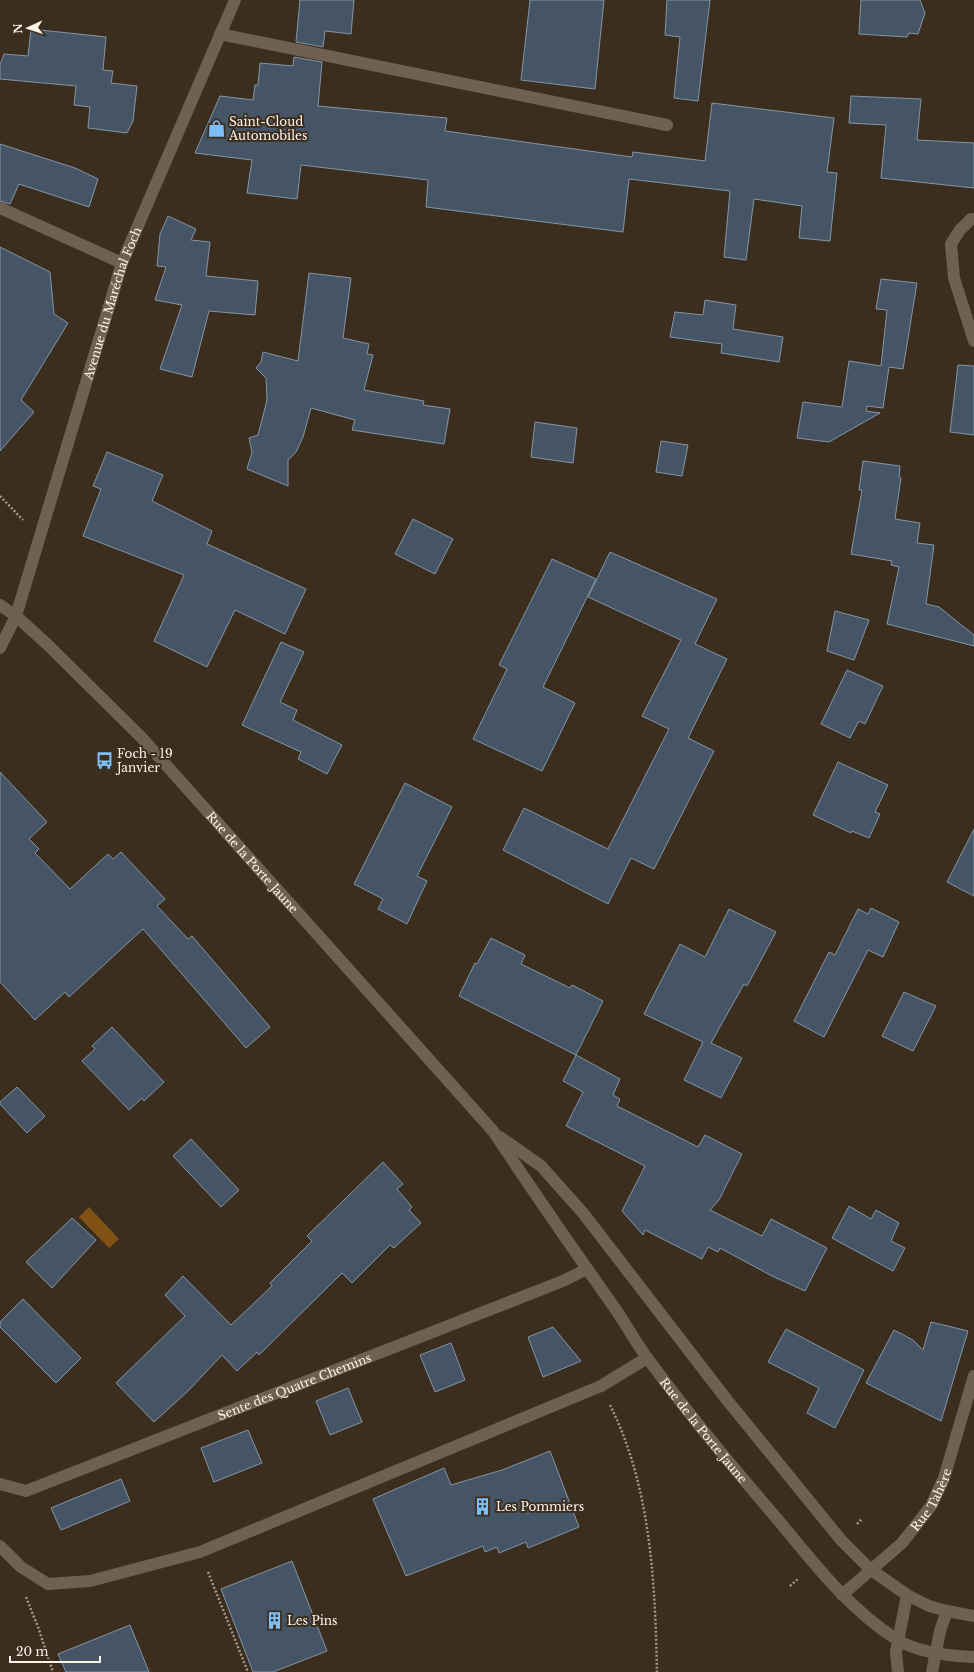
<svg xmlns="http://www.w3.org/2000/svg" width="974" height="1672" font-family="'Libre Baskerville',serif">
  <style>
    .water { fill: #805214 }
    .building { fill: #455565; stroke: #8395a7 }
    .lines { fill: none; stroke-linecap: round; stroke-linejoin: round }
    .path { stroke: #a2978a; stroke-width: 2.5; stroke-dasharray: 2 2; stroke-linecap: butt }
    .service { stroke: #70604f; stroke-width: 12 }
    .minor { stroke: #70604f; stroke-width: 12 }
    .tertiary { stroke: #70604f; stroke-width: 12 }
    .secondary { stroke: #70604f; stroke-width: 12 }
    .labels { text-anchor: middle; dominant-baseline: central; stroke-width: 4; stroke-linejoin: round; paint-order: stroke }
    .poi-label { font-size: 12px; fill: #fcf3e9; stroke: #3c2e1e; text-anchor: start }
    .street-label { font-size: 12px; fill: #fcf3e9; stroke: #3c2e1e }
  </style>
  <rect width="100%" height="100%" fill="#3c2e1e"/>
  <path class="water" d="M89,1207L119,1239L109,1248L79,1217Z"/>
  <path class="building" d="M300,0H354L351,34L325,31L323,47L296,42Z
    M530,0H604L595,89L521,80Z
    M667,0H710L698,101L674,98L680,37L665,35Z
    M861,0H920L925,13L918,34L909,33L907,37L859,34Z
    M31,29L106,37L103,70L113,71L111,83L137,86L133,121L127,133L88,128L90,107L74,105L76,86L0,79V65L4,54L28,56Z
    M294,57L322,62L318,106L447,118L445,131L632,157L633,152L705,161L712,103L834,118L827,172L837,173L830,241L799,238L802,206L754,199L746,260L724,257L730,191L629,179L623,232L426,207L428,180L301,165L297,199L247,193L252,160L195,153L220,96L253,100L255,85H258L260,63L293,66Z
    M851,96L921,99L917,140L974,143V188L881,178L886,125L849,123Z
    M0,144L75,168L98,179L89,207L19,184L10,204L0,201Z
    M168,216L196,229L191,240L210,242L206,276L258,281L255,315L209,311L192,377L160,369L182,305L155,300L166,267L157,266L160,234Z
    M0,247L50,272L54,314L68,323L21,400L34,412L0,451Z
    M309,273L351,278L343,338L369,344L367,354L373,355L364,390L424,401L423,405L450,409L444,444L352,430L355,420L311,408L303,437L296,452L288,460V486L247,469L252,452L249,438L258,435L267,400L266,378L256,368L261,362L263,352L298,361Z
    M881,279L917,283L903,369L889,367L883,408L867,406L866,411L880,413L829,442L797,438L803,402L842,407L849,361L881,366L887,310L876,309Z
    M705,300L736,305L733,329L783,337L779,362L721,353L722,344L670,337L675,312L703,315Z
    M958,365L974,366V435L950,432Z
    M535,422L577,428L573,463L531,457Z
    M661,441L688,445L682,476L656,472Z
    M107,452L163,475L152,501L212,531L207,544L306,589L285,634L235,610L207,667L154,641L184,575L83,536L101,489L93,486Z
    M863,461L900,466L899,477L901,478L895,519L920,523L917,543L934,545L926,604L939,607L974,635V646L887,624L899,567L891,565L892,561L851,554L862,490H859Z
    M413,519L453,539L435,574L395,554Z
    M610,552L717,599L695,644L727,659L688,738L714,751L654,869L631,858L608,904L503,850L524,808L608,849L669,729L642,716L681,640L588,597Z
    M552,559L596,579L543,687L575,703L542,771L473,739L507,669L499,665Z
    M835,611L869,620L854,660L827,651Z
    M281,642L304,652L280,702L297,710L293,720L342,745L327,774L298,759L301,752L242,725Z
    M847,670L883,686L865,724L859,721L850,738L821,724Z
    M838,762L888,785L875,812L880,814L869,838L852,831L851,833L813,815Z
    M0,772L47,822L29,839L39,849L35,853L70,889L108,854L113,859L121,852L165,899L157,906L188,939L192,936L270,1027L246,1048L143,929L69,997L65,992L35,1020L0,982Z
    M405,783L452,807L417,876L427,881L407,924L378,909L383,899L354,884Z
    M974,829V896L947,882Z
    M871,908L899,922L883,957L868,950L824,1037L794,1021L829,952L835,955L858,909L868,914Z
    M729,909L776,932L747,986L744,984L711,1043L742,1058L721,1098L684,1080L703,1042L644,1014L680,944L705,957Z
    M491,938L525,955L521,964L570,988L572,985L603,1001L576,1055L459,996L475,963L477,964Z
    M904,992L936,1006L913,1051L882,1036Z
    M112,1027L164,1082L144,1101L142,1098L129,1110L82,1061L95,1049L92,1046Z
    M576,1055L620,1079L613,1095L620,1099L617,1106L698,1147L705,1135L742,1154L719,1200L710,1210L762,1236L771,1219L827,1248L805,1291L772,1276L720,1248L718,1252L708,1247L702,1259L645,1230L643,1235L622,1211L645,1166L566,1126L583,1092L563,1081Z
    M17,1087L45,1116L27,1133L0,1104V1102Z
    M191,1139L239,1190L221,1207L173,1156Z
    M383,1162L403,1184L397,1189L412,1207L409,1210L421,1223L394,1248L390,1245L352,1283L342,1273L259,1355L257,1352L237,1371L222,1355L189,1390L154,1422L116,1383L185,1316L165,1295L183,1276L231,1325L272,1286L270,1283L312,1241L307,1236Z
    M849,1206L871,1219L876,1210L899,1223L891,1241L905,1248L893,1271L832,1238Z
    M72,1218L96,1240L52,1288L26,1262Z
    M23,1299L81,1358L56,1383L0,1327V1322Z
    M931,1322L968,1331L941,1421L866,1383L894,1330L913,1340L923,1350Z
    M553,1327L581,1361L543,1377L528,1337Z
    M786,1329L864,1370L835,1428L807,1413L819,1388L768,1362Z
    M451,1343L465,1380L435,1392L420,1355Z
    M348,1388L362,1422L330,1435L316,1401Z
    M248,1430L262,1463L214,1482L201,1448Z
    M550,1451L579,1527L528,1548L526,1542L499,1553L497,1547L485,1552L483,1546L406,1576L373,1499L444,1468L451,1485L502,1470Z
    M121,1479L130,1501L61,1530L51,1508Z
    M292,1561L327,1651L273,1672H253L221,1589Z
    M130,1625L149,1672H66L58,1654Z"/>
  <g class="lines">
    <path class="path" d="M0,496L23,520
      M610,1405C651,1487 655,1582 657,1672
      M857,1524L862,1519
      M208,1572L248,1672
      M790,1586L799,1578
      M26,1597L38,1627L53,1672"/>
    <path class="service" d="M0,1546L21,1567L48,1584L90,1581L200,1552L601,1386L647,1358"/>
    <g class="minor">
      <path d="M220,34L667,125"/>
      <path d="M0,208L122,263"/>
      <path d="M974,219H971L960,230L951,244L954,278L974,341"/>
      <path id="s1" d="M0,648L16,616L122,263L235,0"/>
      <path id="s2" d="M0,1484L26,1491L563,1281L587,1269"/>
      <path id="s3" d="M842,1595L902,1543L931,1506L944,1478L974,1376"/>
    </g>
    <path class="tertiary" d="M898,1672L896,1652L907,1595
      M932,1672L940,1631L947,1611"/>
    <g class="secondary">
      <path id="s4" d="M0,605L16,616L48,645L142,738L493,1131C533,1191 573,1249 614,1307C626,1324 636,1343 648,1359C687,1412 730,1464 773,1514C811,1559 846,1607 896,1639C918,1653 949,1656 974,1657"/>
      <path d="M500,1137L541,1166L583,1213L727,1400L841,1540L870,1569L907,1595L929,1606L947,1611L974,1616"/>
    </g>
  </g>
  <defs>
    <symbol id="shop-bare" viewBox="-9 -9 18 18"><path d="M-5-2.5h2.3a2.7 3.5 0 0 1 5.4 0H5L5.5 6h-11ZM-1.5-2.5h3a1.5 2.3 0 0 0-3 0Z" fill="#7dbef9" stroke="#3c2e1e" stroke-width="2.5" paint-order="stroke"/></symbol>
    <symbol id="bus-bare" viewBox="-9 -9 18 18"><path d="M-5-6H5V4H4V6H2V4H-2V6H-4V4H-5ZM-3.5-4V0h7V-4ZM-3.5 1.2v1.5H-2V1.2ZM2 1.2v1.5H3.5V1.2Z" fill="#7dbef9" stroke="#3c2e1e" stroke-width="2.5" paint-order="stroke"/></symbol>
    <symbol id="building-bare" viewBox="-9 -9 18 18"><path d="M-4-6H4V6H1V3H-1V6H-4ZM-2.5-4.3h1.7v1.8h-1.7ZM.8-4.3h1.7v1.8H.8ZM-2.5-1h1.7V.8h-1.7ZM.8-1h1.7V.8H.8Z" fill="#7dbef9" stroke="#3c2e1e" stroke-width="2.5" paint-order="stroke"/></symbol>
  </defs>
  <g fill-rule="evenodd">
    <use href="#shop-bare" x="204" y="116" width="25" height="25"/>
    <use href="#bus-bare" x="92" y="748" width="25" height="25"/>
    <use href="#building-bare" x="470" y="1494" width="25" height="25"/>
    <use href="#building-bare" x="262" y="1608" width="25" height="25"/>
  </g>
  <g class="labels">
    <g class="poi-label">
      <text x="229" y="121">Saint-Cloud<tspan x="229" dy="14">Automobiles</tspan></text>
      <text x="117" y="753">Foch - 19<tspan x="117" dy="14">Janvier</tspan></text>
      <text x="496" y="1506">Les Pommiers</text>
      <text x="287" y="1620">Les Pins</text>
    </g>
    <g class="street-label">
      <text stroke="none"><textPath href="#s1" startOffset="363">Avenue du Maréchal Foch</textPath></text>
      <text stroke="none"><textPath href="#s4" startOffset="361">Rue de la Porte Jaune</textPath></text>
      <text stroke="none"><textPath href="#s2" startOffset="315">Sente des Quatre Chemins</textPath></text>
      <text stroke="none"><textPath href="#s4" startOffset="1088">Rue de la Porte Jaune</textPath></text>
      <text stroke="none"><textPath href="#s3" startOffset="132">Rue Tahère</textPath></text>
    </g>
  </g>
  <g transform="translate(28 28) rotate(267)" stroke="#3c2e1e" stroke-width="3" paint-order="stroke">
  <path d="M0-3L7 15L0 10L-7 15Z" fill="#fcf3e9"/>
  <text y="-6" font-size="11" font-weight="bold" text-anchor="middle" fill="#fcf3e9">N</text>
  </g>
  <path d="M10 1656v6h90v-6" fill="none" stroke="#fcf3e9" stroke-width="2"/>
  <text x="16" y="1656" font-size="12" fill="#fcf3e9" stroke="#3c2e1e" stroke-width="3" paint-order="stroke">20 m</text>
</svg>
